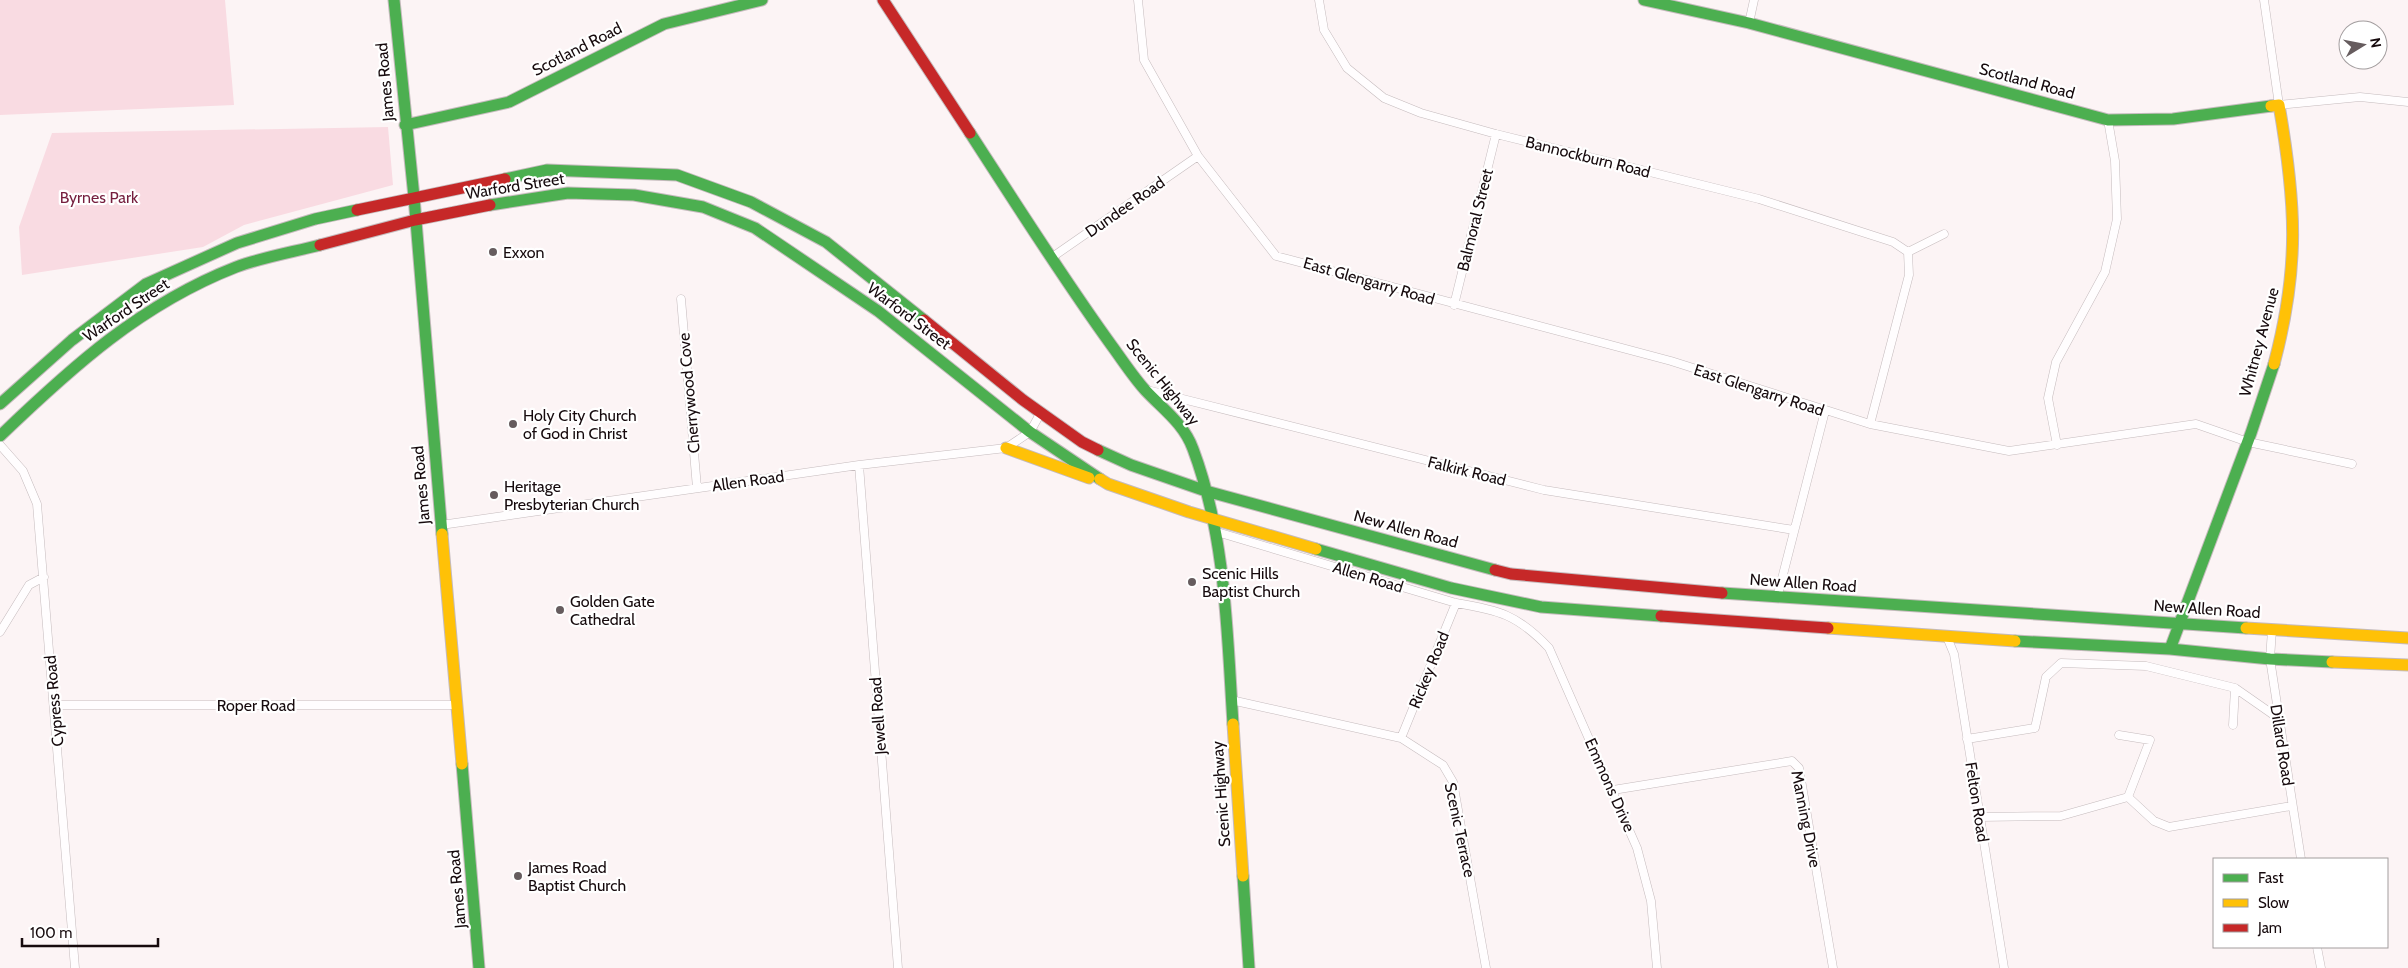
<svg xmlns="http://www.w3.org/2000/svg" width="2408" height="968" font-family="Cabin,sans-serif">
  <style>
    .green { fill: #f9dbe2 }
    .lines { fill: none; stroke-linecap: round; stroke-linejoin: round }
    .street-casing { stroke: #c5bbbd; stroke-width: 9 }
    .fast-casing { stroke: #c5bbbd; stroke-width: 13 }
    .slow-casing { stroke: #c5bbbd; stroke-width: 13 }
    .jam-casing { stroke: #c5bbbd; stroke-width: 13 }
    .street { stroke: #fffdfe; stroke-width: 8 }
    .fast { stroke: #4caf50; stroke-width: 11 }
    .slow { stroke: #ffc107; stroke-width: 11 }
    .jam { stroke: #c62828; stroke-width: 11 }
    .poi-dot { fill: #665c5e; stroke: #fff; stroke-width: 2 }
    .labels { text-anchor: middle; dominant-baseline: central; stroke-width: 4.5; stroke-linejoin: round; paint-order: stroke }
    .street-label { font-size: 16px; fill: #160a0d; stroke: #fff }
    .park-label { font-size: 16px; fill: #751e3e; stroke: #fff }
    .poi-label { font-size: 16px; fill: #160a0d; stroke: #fff; text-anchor: start }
  </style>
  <rect width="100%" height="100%" fill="#fcf4f5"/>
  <path class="green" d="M0,0H225L234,105L0,115Z
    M388,127L393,185L244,225L203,247L22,275L19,227L52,133Z"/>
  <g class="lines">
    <defs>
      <path id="street" d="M1138,0L1144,60L1198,156L1276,256L1671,361L1870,424L2009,451L2196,424L2248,442L2352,464
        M1319,0L1324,30L1347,68L1384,98L1421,113L1496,134L1759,199L1893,242L1908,252
        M2264,0L2279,105L2360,97L2408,102
        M1749,23L1754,0
        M1051,258L1198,156
        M681,299L697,488
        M1454,305L1496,134
        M1147,390L1544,490L1794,530
        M1870,424L1909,275L1908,252L1944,234
        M0,445L23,471L37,504L75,968
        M2057,445L2048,398L2056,362L2105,272L2117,219L2115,161L2108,120
        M859,465L898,968
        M441,525L859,465L1006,448L1030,432L1040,414
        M1217,532L1456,603C1499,610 1518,615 1549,648L1637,848L1651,901L1657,968
        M1777,598L1825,411
        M2272,630L2270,659L2301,859
        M0,632L29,585L44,577
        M1947,637L1954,654L2004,968
        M1231,700L1401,738L1443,765L1453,782L1486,968
        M54,705H458
        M2233,725L2235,688
        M2119,735L2150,740L2128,797
        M1401,738L1456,603
        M1967,739L2035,728L2046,677L2061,663L2146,666L2235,688L2278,718
        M1613,790L1792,761L1799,768L1833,968
        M2128,797L2154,821L2169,827L2291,806
        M1979,817L2061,816L2128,797
        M2317,947L2321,968"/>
      <path id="fast" d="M394,0L414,197L442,534
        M1644,0L1749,23L2108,120L2173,119L2271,106
        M405,125L509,102L664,24L762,0
        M970,133C1016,204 1062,277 1112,346C1123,361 1134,378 1146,391C1164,410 1184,424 1193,449C1226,537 1227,632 1233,724
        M505,179L547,170L677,175L751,202L826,242L924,320
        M490,205L568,193L634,195L703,207L755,228L878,311L1030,432L1100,479
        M0,404L72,340L146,284L237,243L315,219L357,210
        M0,436C72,367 141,304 236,267C263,257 293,252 320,245
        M1098,450L1131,465L1206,491L1495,570
        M1316,549L1451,588L1541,607L1661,616
        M1722,593L2246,628
        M2015,641L2170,649L2270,659L2332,662
        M2170,649L2251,433L2274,364
        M462,764L479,968
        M1243,876L1249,968"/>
      <path id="slow" d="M2271,106L2279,105C2296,203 2300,267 2274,364
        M1006,448L1089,478
        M1100,479L1108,484L1189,512L1316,549
        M442,534L462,764
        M1828,628L2015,641
        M2246,628L2408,638
        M2332,662L2408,665
        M1233,724L1243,876"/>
      <path id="jam" d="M883,0L970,133
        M357,210L505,179
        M320,245L415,220L490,205
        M924,320L1023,400L1082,442L1098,450
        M1495,570L1511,574L1722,593
        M1661,616L1828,628"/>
    </defs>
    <use href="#street" class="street-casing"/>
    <use href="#fast" class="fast-casing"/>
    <use href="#slow" class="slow-casing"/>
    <use href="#jam" class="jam-casing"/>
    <use href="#street" class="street"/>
    <use href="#fast" class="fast"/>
    <use href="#slow" class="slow"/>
    <use href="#jam" class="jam"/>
  </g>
  <g class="poi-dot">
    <circle cx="493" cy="252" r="5"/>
    <circle cx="513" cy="424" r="5"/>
    <circle cx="494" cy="495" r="5"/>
    <circle cx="1192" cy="582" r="5"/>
    <circle cx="560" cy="610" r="5"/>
    <circle cx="518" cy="876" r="5"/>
  </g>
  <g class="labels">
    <g class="street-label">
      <text transform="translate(577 49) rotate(-27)">Scotland Road</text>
      <text transform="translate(2027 81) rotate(15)">Scotland Road</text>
      <text transform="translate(385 82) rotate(-95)">James Road</text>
      <text transform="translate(1588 157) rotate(14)">Bannockburn Road</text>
      <text transform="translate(515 186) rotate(-9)">Warford Street</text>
      <text transform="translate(1125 207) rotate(-35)">Dundee Road</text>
      <text transform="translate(1475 220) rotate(-76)">Balmoral Street</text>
      <text transform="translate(1369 281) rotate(16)">East Glengarry Road</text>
      <text transform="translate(126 310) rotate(-34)">Warford Street</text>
      <text transform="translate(909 316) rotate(37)">Warford Street</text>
      <text transform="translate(2259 342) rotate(-75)">Whitney Avenue</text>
      <text transform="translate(1163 382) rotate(51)">Scenic Highway</text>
      <text transform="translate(1759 390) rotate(18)">East Glengarry Road</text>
      <text transform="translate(689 393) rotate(-95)">Cherrywood Cove</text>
      <text transform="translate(1467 471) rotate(14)">Falkirk Road</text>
      <text transform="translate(748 481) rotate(-8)">Allen Road</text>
      <text transform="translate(421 485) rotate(-95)">James Road</text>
      <text transform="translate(1406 529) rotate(15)">New Allen Road</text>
      <text transform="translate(1368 577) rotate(17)">Allen Road</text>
      <text transform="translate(1803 583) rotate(4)">New Allen Road</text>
      <text transform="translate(2207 609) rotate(4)">New Allen Road</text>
      <text transform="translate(1429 670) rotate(-68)">Rickey Road</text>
      <text transform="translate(54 701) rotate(-95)">Cypress Road</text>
      <text x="256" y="705">Roper Road</text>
      <text transform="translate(878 716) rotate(-94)">Jewell Road</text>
      <text transform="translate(2282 745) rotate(81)">Dillard Road</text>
      <text transform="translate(1610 785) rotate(66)">Emmons Drive</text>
      <text transform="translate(1221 794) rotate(-94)">Scenic Highway</text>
      <text transform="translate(1977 802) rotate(81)">Felton Road</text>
      <text transform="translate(1806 819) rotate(79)">Manning Drive</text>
      <text transform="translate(1460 830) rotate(78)">Scenic Terrace</text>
      <text transform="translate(457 889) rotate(-95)">James Road</text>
    </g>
    <g class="park-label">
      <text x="99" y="197">Byrnes Park</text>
    </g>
    <g class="poi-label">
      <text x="503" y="252">Exxon</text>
      <text x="523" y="415">Holy City Church<tspan x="523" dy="18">of God in Christ</tspan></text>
      <text x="504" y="486">Heritage<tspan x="504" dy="18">Presbyterian Church</tspan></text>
      <text x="1202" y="573">Scenic Hills<tspan x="1202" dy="18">Baptist Church</tspan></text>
      <text x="570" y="601">Golden Gate<tspan x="570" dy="18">Cathedral</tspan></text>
      <text x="528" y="867">James Road<tspan x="528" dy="18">Baptist Church</tspan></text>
    </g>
  </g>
  <rect x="2213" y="858" width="175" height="90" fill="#ffffff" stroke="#a29d9e"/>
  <rect x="2223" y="874" width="25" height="8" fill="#4caf50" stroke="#a29d9e"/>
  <text x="2258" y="883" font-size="15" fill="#160a0d">Fast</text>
  <rect x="2223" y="899" width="25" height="8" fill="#ffc107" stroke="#a29d9e"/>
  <text x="2258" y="908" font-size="15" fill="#160a0d">Slow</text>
  <rect x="2223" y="924" width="25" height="8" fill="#c62828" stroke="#a29d9e"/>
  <text x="2258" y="933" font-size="15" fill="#160a0d">Jam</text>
  <g transform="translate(2363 45) rotate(80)"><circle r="24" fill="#ffffff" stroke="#a29d9e"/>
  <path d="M0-4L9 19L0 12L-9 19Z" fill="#665c5e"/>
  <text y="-8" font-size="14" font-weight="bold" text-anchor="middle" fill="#160a0d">N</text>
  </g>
  <path d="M22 938v8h136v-8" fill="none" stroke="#160a0d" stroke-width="2.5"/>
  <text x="30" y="938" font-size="15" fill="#160a0d" stroke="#ffffff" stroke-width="4" paint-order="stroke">100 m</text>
</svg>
